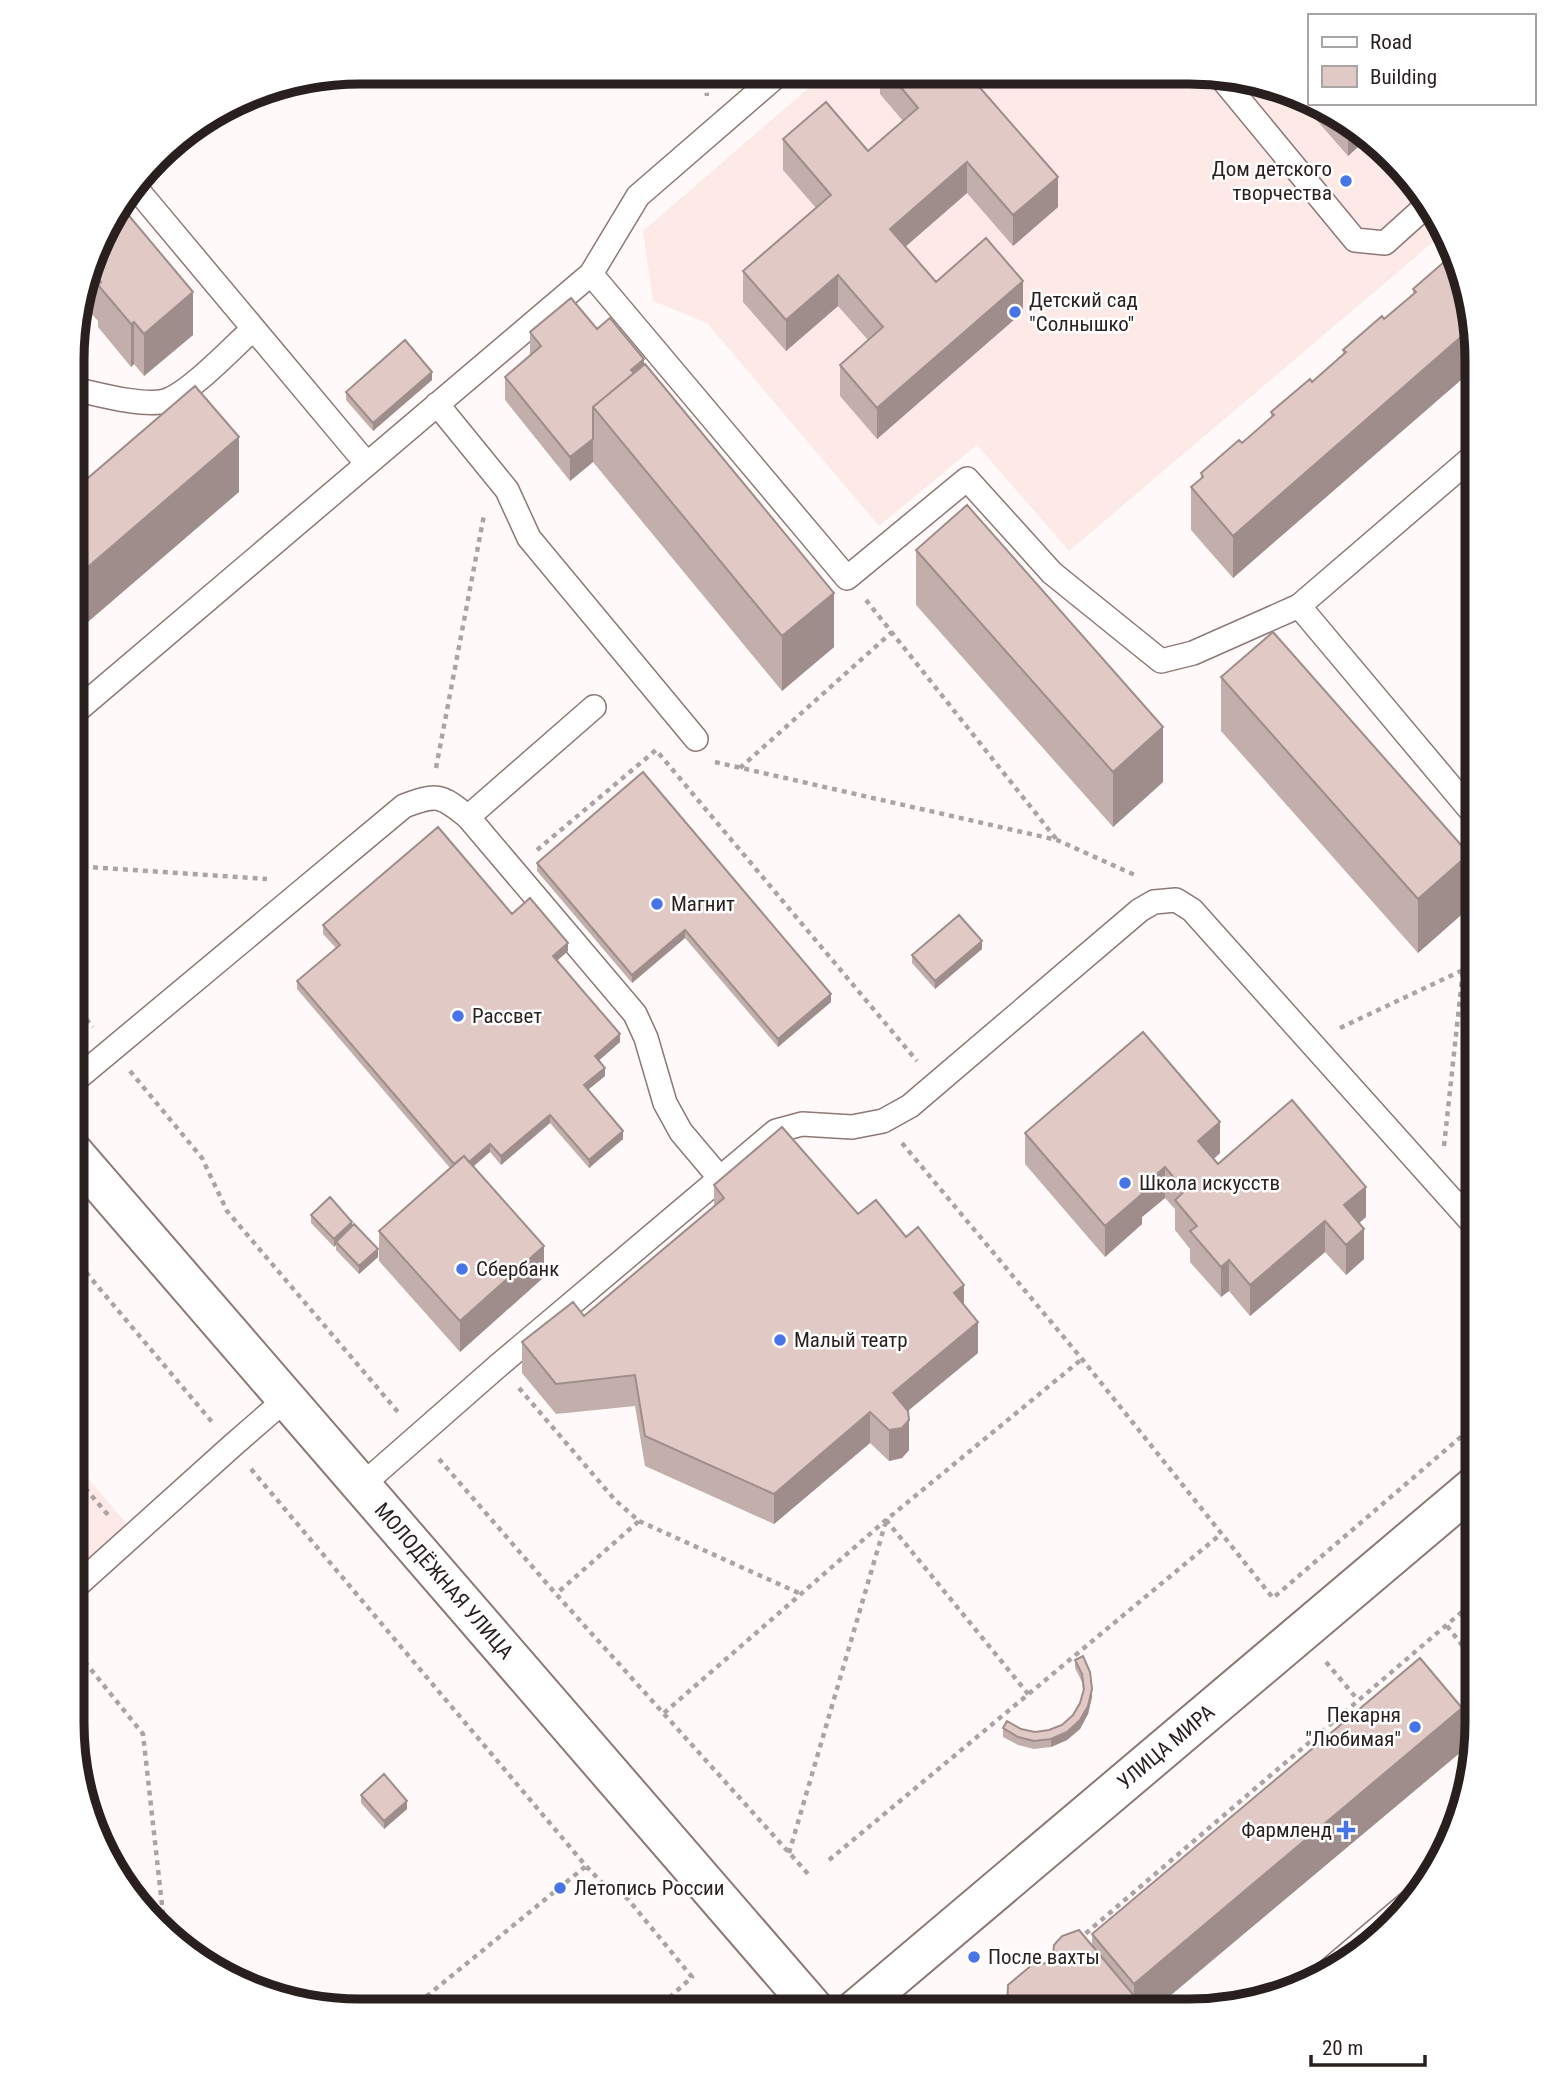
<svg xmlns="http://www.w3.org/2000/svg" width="1549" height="2083" font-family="'Roboto Condensed',sans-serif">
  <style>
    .built { fill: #fde9e6 }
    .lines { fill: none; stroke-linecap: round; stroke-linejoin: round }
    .service-casing { stroke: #8d7875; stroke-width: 26 }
    .tertiary-casing { stroke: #8d7875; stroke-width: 42 }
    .path { stroke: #aba4a3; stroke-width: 4.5; stroke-dasharray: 5 5; stroke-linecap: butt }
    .service { stroke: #fff; stroke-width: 23 }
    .tertiary { stroke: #fff; stroke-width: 38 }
    .wall { fill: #c2aeaa }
    .shaded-wall { fill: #9e8d8b }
    .building { fill: #e1cac6; stroke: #9e8d8b; stroke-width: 2 }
    .poi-dot { fill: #4774e6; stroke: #fff; stroke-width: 2.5 }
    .labels { text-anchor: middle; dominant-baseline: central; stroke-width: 5; stroke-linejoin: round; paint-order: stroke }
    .poi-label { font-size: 21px; fill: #281f1e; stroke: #fff; text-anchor: start }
    .street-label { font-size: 21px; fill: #281f1e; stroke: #fff }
    .rim { fill: none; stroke: #281f1e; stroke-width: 9 }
  </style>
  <rect width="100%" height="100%" fill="#fffaf9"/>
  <path class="built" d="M826,73L1227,74L1299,94L1309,100V103H1316L1364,131L1446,231L1069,551L977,445L879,526L707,323L653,301L643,231Z
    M72,1460L128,1525L72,1574Z"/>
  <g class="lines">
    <defs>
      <path id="service" d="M1218,74L1355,240L1385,243L1426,206
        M135,187L367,464
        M591,274L847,578L967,479L1052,573L1161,661L1193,653L1299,606
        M74,389C97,394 144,407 165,401C189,394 233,347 253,329
        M437,404L507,490L529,538L696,739
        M74,713L591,274L638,196L780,73
        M468,817L594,707
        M1477,818L1299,606L1477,453
        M73,1082L404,806C437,794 440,794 468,817L635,1014L646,1038L665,1103L681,1132L719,1177
        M361,1486L499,1365L776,1131L802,1124L852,1127L883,1121L910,1106L1140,910L1154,902L1176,900L1192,910L1477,1228
        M72,1590L232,1446L286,1399
        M1315,1982L1420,1893"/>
      <path id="tertiary" d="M73,1152L815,2010
        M855,2010L1477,1484"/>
    </defs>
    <use href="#service" class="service-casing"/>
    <use href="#tertiary" class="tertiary-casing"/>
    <path class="path" d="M704,73L707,96
      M866,600L1057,840
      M715,762L1057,840L1137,876
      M436,768L484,515
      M740,768L892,632
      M537,850L656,750L917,1061
      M73,866L267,879
      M73,1004L93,1027
      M1340,1028L1463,970L1477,948
      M130,1071L202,1158L227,1211L398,1412
      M902,1143L1082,1359L1273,1598L1477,1423
      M1444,1146L1463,970
      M73,1257L212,1422
      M519,1388L615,1500L639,1521L556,1594
      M439,1459L556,1594L810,1876
      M251,1469L586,1866L606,1887L627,1898L692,1977L656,2010
      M72,1473L109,1516
      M886,1520L1029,1695
      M639,1521L801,1594
      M1447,1626L1477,1664
      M72,1646L143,1734L165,1932
      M1326,1662L1358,1700
      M664,1713L886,1520L1082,1359
      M789,1853L886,1521
      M829,1860L1221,1534
      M1078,1940L1477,1599
      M411,2009L586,1866
      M996,2011L1011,1998"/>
    <use href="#service" class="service"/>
    <use href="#tertiary" class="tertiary"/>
  </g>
  <path class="wall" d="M880,73H889L1058,207L1013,246L967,193L905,247L936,282L1023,312L877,439L840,396V365L868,340L838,306L786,351L743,302V271L816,208L783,170V139L868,151L903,121L880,94Z
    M1305,97L1309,100V103H1316L1364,131L1369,137L1348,156L1305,107Z
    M110,216L193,335L144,376L134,364L131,367L98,327V321L81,302Z
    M1413,289L1477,360V366L1233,578L1191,530V487L1201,479V473L1242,443L1271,418V412L1312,382L1343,355V350L1384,319L1413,294Z
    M597,329L644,365L834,647L782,691L593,462L570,481L505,400V377L530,355V332Z
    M432,380L373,431L346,400V392Z
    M916,550L1163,782L1113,827L916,605Z
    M1221,677L1469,908L1418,953L1221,731Z
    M643,772L831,1002L778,1047L685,938L632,983L537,871V863Z
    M512,914L568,951L557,961L620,1042L599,1060L605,1076L588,1090L623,1139L589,1168L550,1123L501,1165L490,1152L473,1167L544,1277L460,1352L379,1261V1231L450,1168L297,989V981L336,948L323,934V925Z
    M982,949L935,989L912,963V955Z
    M1025,1133L1220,1153L1214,1159L1218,1164L1366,1217L1359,1223L1364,1259L1346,1275L1325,1252L1250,1316L1229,1291L1221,1297L1190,1262V1249L1175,1230V1209L1165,1198L1142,1217V1224L1105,1257L1025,1164Z
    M714,1185L858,1214L964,1304L978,1353L908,1411L909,1450L902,1458L889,1461L870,1443L774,1524L645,1466L635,1406L556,1414L522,1373V1342L584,1316L714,1206Z
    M311,1215L352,1226L378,1257L359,1274L336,1250V1245L334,1247L311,1223Z
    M1075,1660L1092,1697L1088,1714L1080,1729L1067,1740L1051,1747L1034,1749L1018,1745L1003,1737V1728L1021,1729L1035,1732L1049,1730L1062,1725L1073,1715L1080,1703L1083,1691L1082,1682L1075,1668Z
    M1462,1751L1154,2009L1052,1963L1092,1946V1934Z
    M361,1795L407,1809L384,1829L361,1803Z"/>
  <path class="shaded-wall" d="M1350,123L1364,131L1369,137L1348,156V126Z
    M967,162V193L890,260V229Z
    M1058,177V207L1013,246V215Z
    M838,275V306L786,351V320Z
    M1023,281V312L877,439V408Z
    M193,292V335L144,376V334Z
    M134,322V364L131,367V324Z
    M1470,329L1477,360V366L1233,578V536Z
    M644,359V383L631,370Z
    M432,372V380L373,431V423Z
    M239,437V492L74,634V579Z
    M593,439V462L570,481V457Z
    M834,593V647L782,691V636Z
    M1163,727V782L1113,827V772Z
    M1469,854V908L1418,953V899Z
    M685,930V938L632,983V975Z
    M982,941V949L935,989V981Z
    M568,943V951L553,964V956Z
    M831,994V1002L778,1047V1039Z
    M620,1034V1042L595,1064V1056Z
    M605,1068V1076L584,1093V1085Z
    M550,1115V1123L501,1165V1156Z
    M1220,1122V1153L1198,1172V1141Z
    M623,1131V1139L589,1168V1160Z
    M490,1144V1152L459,1178V1170Z
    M1165,1167V1198L1142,1217V1224L1105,1257V1226L1139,1190Z
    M1366,1187V1217L1344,1236V1205Z
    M1325,1221V1252L1250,1316V1285Z
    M352,1222V1230L336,1242V1245L334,1247V1239Z
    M1364,1229V1259L1346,1275V1245Z
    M544,1246V1277L460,1352V1321Z
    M378,1249V1257L359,1274V1266Z
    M1229,1260V1291L1221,1297V1267Z
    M964,1285V1315L954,1293Z
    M978,1322V1353L893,1423V1393Z
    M870,1412V1443L774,1524V1494Z
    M909,1420V1450L902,1458L889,1461V1430Z
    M1092,1689V1697L1088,1714L1080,1729L1067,1740L1051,1747V1739L1088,1706Z
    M1462,1708V1751L1152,2011H1134V1984Z
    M407,1801V1809L384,1829V1821Z"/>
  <path class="building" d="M889,73L968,74L1058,177L1013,215L967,162L890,229L936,282L986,238L1023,281L877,408L840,365L883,327L838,275L786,320L743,271L831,195L783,139L826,102L868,151L918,108Z
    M1341,118L1350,123L1348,126Z
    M120,205L193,292L144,334L134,322L131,324L98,285L101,282L91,271L110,216Z
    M1452,255L1470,329L1233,536L1191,487L1203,477L1201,473L1239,440L1242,443L1274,415L1271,412L1310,379L1312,382L1346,352L1343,350L1382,316L1384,319L1416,292L1413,289Z
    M571,298L597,329L610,318L644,359L631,370L634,373L593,407V439L570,457L505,377L541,346L530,332Z
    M405,340L432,372L373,423L346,392Z
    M645,364L834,593L782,636L593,407Z
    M195,386L239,437L74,579V490Z
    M967,505L1163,727L1113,772L916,550Z
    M1273,632L1469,854L1418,899L1221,677Z
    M643,772L831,994L778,1039L685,930L632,975L537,863Z
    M438,827L512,914L530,898L568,943L553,956L620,1034L595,1056L605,1068L584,1085L623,1131L589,1160L550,1115L501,1156L490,1144L469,1162L464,1156L454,1164L297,981L340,945L323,925Z
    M959,915L982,941L935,981L912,955Z
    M1143,1032L1220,1122L1198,1141L1218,1164L1292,1100L1366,1187L1344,1205L1364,1229L1346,1245L1325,1221L1250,1285L1229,1260L1221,1267L1190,1231L1197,1226L1175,1200L1185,1191L1165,1167L1139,1190L1142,1194L1105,1226L1025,1133Z
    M782,1127L858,1214L876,1200L906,1237L918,1227L964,1285L954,1293L978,1322L893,1393L908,1411L909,1420L902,1428L889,1430L870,1412L774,1494L645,1436L635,1375L556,1384L522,1342L573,1302L584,1316L724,1198L714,1185Z
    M464,1156L544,1246L460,1321L379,1231Z
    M330,1197L352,1222L334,1239L311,1215Z
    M354,1224L378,1249L359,1266L336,1242Z
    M1083,1656L1090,1672L1092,1689L1088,1706L1080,1720L1067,1732L1051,1739L1034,1741L1018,1737L1003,1728L1007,1721L1021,1729L1035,1732L1049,1730L1062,1725L1073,1715L1080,1703L1084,1689L1082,1674L1075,1660Z
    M1420,1658L1462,1708L1134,1984L1092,1934Z
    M384,1774L407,1801L384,1821L361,1795Z
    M1079,1930L1141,2004L1133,2011H1007L1008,1985L1033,1964L1052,1963L1054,1945L1062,1936Z
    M1146,1999L1156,2011H1133Z"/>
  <g class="poi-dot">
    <circle cx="1346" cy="181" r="7"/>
    <circle cx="1015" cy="312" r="7"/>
    <circle cx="657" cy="904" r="7"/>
    <circle cx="458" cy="1016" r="7"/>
    <circle cx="1125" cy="1183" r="7"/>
    <circle cx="462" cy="1269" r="7"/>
    <circle cx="780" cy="1340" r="7"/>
    <circle cx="1415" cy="1727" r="7"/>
    <path d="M1342.5 1819.5h7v7h7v7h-7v7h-7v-7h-7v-7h7z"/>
    <circle cx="560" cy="1888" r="7"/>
    <circle cx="974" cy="1957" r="7"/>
  </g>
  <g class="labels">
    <g class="poi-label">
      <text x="1332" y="169" text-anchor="end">Дом детского<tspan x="1332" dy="24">творчества</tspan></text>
      <text x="1029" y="300">Детский сад<tspan x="1029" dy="24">"Солнышко"</tspan></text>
      <text x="671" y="904">Магнит</text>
      <text x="472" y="1016">Рассвет</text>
      <text x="1139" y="1183">Школа искусств</text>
      <text x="476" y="1269">Сбербанк</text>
      <text x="794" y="1340">Малый театр</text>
      <text x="1401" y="1715" text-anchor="end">Пекарня<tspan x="1401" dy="24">"Любимая"</tspan></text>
      <text x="1332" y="1830" text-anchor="end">Фармленд</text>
      <text x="574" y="1888">Летопись России</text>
      <text x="988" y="1957">После вахты</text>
    </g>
    <g class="street-label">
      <text transform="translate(444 1581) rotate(49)">МОЛОДЁЖНАЯ УЛИЦА</text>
      <text transform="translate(1166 1747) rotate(-40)">УЛИЦА МИРА</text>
    </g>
  </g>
  <path d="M0 0H1549V2083H0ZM360 84H1189A276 276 0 0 1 1465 360V1723A276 276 0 0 1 1189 1999H360A276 276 0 0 1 84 1723V360A276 276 0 0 1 360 84Z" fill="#fff" fill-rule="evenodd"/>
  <path class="rim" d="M360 84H1189A276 276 0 0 1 1465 360V1723A276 276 0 0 1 1189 1999H360A276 276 0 0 1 84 1723V360A276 276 0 0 1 360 84Z"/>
  <rect x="1308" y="14" width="228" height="91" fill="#ffffff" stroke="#a9a5a5" stroke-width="2"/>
  <rect x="1322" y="37" width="35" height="10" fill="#ffffff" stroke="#a9a5a5" stroke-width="2"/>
  <text x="1370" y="49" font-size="21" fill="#281f1e">Road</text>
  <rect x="1322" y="66" width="35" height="21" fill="#e1cac6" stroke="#a9a5a5" stroke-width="2"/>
  <text x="1370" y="84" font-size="21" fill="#281f1e">Building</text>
  <path d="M1311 2055v10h114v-10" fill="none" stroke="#281f1e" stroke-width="3.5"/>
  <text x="1322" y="2055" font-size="21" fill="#281f1e" stroke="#ffffff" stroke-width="5" paint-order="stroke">20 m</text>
</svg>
